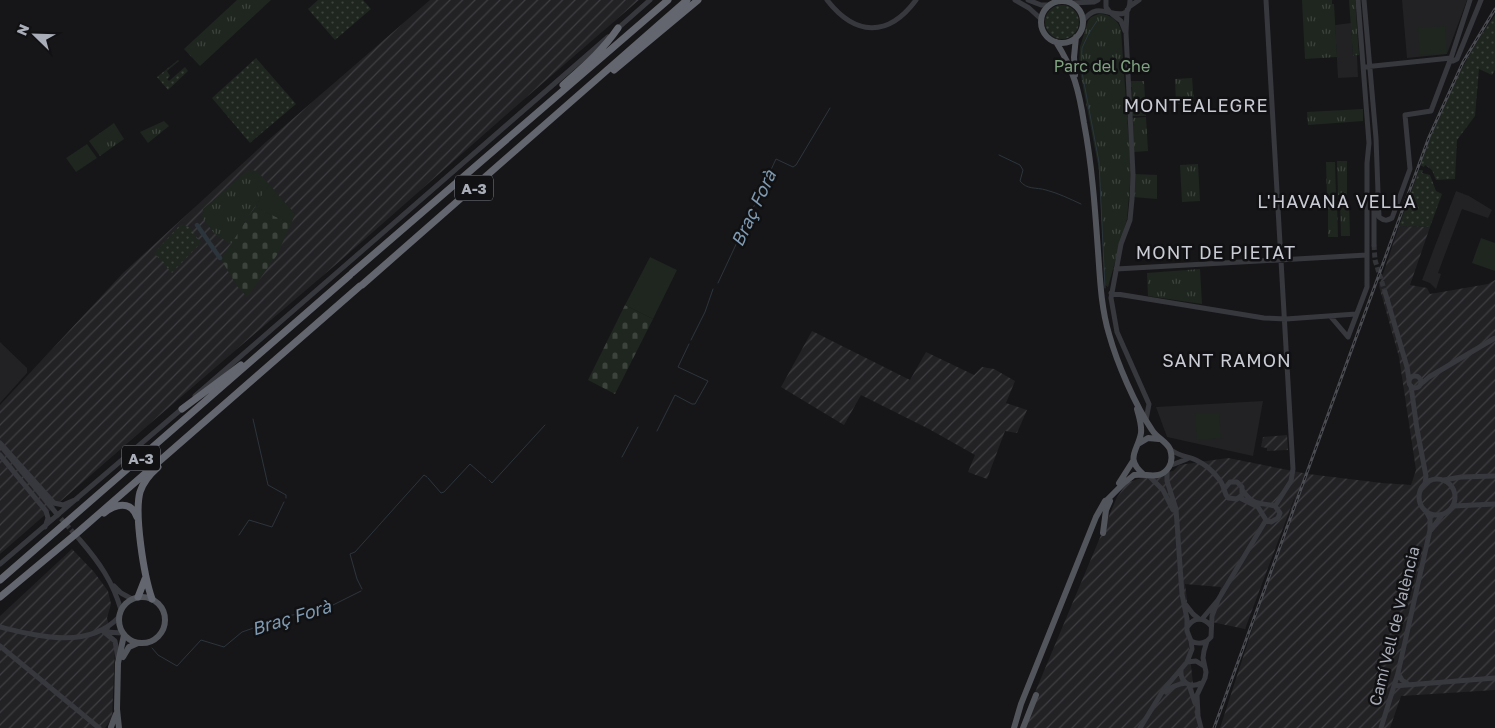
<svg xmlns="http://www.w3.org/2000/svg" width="1495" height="728" font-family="'Golos Text',sans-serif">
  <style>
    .built { fill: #222225 }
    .industrial { fill: url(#industrial-furrows) }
    .grass { fill: url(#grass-dots) }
    .cemetery { fill: url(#cemetery-stones) }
    .park { fill: url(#park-tufts) }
    .garden { fill: #1e261f }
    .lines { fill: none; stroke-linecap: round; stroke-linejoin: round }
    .stream { stroke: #2c353c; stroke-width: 1 }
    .canal { stroke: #2c353c; stroke-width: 4.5 }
    .minor-tunnel { stroke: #333438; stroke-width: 5; stroke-dasharray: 5 2.5; stroke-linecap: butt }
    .minor { stroke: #37383d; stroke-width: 5 }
    .major { stroke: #53555c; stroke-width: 6 }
    .highway { stroke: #63666e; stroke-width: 7 }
    .rail-casing { stroke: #4a4c52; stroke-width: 3 }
    .rail { stroke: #111113; stroke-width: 1; stroke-dasharray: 4; stroke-linecap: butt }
    .labels { text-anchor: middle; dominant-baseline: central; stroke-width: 5; stroke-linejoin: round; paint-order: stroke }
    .shield { fill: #111113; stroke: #7b7e86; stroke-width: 1 }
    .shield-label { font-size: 15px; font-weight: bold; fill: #a8adb8 }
    .park-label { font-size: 16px; fill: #7fa381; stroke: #111113 }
    .street-label { font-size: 16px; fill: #a8adb8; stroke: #111113 }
    .neighbourhood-label { font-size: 18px; letter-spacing: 1px; fill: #c9ccd4; stroke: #111113 }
    .water-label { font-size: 18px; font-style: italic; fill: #7f9bb3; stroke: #111113 }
  </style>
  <defs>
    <pattern id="industrial-furrows" width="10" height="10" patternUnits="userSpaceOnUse" patternTransform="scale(1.25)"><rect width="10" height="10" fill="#222225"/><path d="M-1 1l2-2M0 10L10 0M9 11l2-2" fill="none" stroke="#3f3f43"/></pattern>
    <pattern id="grass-dots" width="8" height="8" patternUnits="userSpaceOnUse" patternTransform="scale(1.25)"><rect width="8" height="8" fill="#1e261f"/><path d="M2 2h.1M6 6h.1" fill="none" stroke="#3c433d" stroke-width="1.8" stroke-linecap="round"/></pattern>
    <pattern id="cemetery-stones" width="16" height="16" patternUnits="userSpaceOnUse" patternTransform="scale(1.25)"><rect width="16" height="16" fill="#1e261f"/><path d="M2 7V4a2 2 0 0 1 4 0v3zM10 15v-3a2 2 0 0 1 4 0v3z" fill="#3c433d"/></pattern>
    <pattern id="park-tufts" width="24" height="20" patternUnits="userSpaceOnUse" patternTransform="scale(1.25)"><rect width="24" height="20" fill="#1e261f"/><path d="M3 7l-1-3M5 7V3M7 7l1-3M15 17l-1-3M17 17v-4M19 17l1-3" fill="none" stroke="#3c433d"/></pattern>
  </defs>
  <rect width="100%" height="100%" fill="#161618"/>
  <path class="built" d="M1402,0H1467L1447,54L1407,58Z
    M1351,23L1353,56H1357L1358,77L1338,78L1335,25Z
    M1456,191L1469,196L1492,210L1488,218L1462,209L1438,273L1441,274L1436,289L1430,283L1422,280Z
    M0,342L27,368V373L0,403Z
    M1263,401L1253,456L1167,437L1156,407Z"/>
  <path class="industrial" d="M430,0H639L514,108L340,261L153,421L0,554V405L123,273L266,142Z
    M1399,226L1430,227L1410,285L1427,288L1430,294L1488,284L1495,280V690L1401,696L1390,728H1220L1297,491L1245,629L1212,622L1221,587L1185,584L1187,600L1189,648L1198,728H1024L1023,721L1117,497L1127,483L1138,479L1173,471L1179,465L1228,458L1308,474L1382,483L1411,485L1416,470L1399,357L1379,286Z
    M812,331L910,380L926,352L974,375L982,367L994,369L1015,381L1006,403L1027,410L1017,433L1005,431L987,479L968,472L975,455L929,429L861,395L844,425L781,387Z
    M1287,435L1288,450L1267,451V448L1261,447L1263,437Z
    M72,549L94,572L108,591L111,604L107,618L115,648L112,719L105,728H0V616Z"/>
  <path class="grass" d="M318,0H363L371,9L335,40L308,9Z
    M1045 22a17 17 0 1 1 34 0a17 17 0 1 1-34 0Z
    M1495,15V70L1492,75L1479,69L1475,116L1457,140L1455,179L1436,180L1432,170L1425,165L1424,167L1420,165C1439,113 1462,61 1495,15Z
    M256,58L296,104L250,143L212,98Z
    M178,60L179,61L167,71L170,76L167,79L169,81L185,67L188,71L168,90L157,77Z
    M1419,170H1423L1422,173L1430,175L1436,191L1442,194L1430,227L1399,226Z
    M180,225L190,227L201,243L172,273L154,253Z"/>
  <path class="cemetery" d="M255,207L291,224L277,255L247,297L236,285L221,259Z
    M625,305L653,319L615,394L588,380Z"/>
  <path class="park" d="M237,0H271L200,66L184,49Z
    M1302,0H1332V4H1334L1337,57L1305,59Z
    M1349,0H1355L1359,55L1353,56Z
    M1099,14C1110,14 1118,20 1121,30L1131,172L1127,219L1108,287L1105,285L1099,170L1079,66L1080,47L1088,21L1091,17Z
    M1192,78L1194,103L1176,104L1175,79Z
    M1131,81H1144L1146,116H1132L1131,112H1133L1132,87H1130Z
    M1363,109V121L1308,125L1307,112Z
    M1146,117L1148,151L1134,152L1133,121L1132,118Z
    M164,121L169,126L148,143L140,132Z
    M114,123L124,139L100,156L89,141Z
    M1337,161H1347V195H1338Z
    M1326,162H1335L1336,196H1327Z
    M1198,164L1200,201L1182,202L1180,165Z
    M253,170L258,172L269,184L231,244L215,234L202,218L203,209L246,172Z
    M1134,174L1157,175V199L1133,197Z
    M1340,202H1349L1350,236H1341Z
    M1328,203H1337L1338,237H1328Z
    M1200,269L1202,304L1148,296L1147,273Z"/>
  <path class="garden" d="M1445,26L1447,54L1420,55L1418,28Z
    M87,144L97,158L76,172L66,158Z
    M269,184L295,214L291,224L255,207Z
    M1481,238L1495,243V271L1472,263Z
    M650,257L677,270L653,319L625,305Z
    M1219,413L1221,438L1197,440L1195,414Z"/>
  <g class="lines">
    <path class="stream" d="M1097,21L1089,33L1082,48L1081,67L1099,162L1105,288
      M999,155L1020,165L1023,170L1020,181C1027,190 1036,187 1046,190C1058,193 1070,199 1081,204
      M718,283L776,159L793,167L796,165L830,108
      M691,340L705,312L713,289
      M253,419L268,485L286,495V498
      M657,431L675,395L692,404H695L708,381L678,367L689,344
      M622,457L638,427
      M428,478L441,493L444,492L470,464L486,478
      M489,480L492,483L545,425
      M239,535L249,520L272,527L284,502
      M362,589L357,579L350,554L355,552L424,475L427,477
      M152,648L158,655L177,666L201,640L224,647L242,632L288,616L302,613H317L361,591"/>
    <path class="canal" d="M197,225L220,258"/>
    <path class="minor-tunnel" d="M1374,245L1375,260L1385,292
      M56,513L80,540"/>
    <path class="minor" d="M827,0C855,36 888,38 916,0
      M1015,0L1029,8L1041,19
      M1028,0L1041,5H1050
      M1106,0V7L1109,11
      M1266,0L1293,469L1291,481L1275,506
      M1364,0L1376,138L1378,192L1374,202V245
      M1470,0L1451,58L1453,61L1457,59L1481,0
      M1071,3L1094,2L1098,0
      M1129,7L1139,0
      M1127,10L1126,33L1133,174L1132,199L1130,220L1121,244L1111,298L1117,332L1149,404L1146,420
      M1112,14L1121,21L1125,31
      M1083,21C1086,17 1091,12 1096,11C1107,8 1130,25 1130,0
      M616,30L650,0
      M1364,67L1451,58L1431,111L1405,115L1410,169L1392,218C1387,221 1384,221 1379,217L1378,192
      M1116,269L1367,255
      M1385,292L1407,367L1409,380
      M1111,293L1264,318L1286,319L1356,314
      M1331,317L1348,337
      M1348,337L1367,287V163L1369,143L1358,0
      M1409 382a6 6 0 1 1 12 0a6 6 0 1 1-12 0Z
      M1420,385L1429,377L1495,338
      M1411,386L1417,429L1426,476L1425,484
      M195,396L608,37
      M0,443L54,503L63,505L77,499
      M1,446L56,513
      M1171,450C1181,457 1187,456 1196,460C1204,464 1213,471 1218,478C1225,485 1223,492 1228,498L1237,499L1242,495V487L1237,482H1230L1225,488
      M0,455L46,511L48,518L45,527
      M1169,466L1187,459
      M1150,477L1163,490L1173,510
      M1419 497a18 18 0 1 1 36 0a18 18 0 1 1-36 0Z
      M1444,480L1461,477L1495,476
      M1243,491C1255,507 1259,502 1275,506
      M1240,498L1258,507L1266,520
      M1453,506L1495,504
      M1266,520L1271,522L1278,518L1280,513L1275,506
      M1431,530L1442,515
      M80,540C99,562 113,582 121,610
      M0,564L184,407
      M114,586L121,593L132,599
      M1186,605L1193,614L1199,619
      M1202,619L1218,600L1266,520
      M1188,626C1194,617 1204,617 1211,626
      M0,627C38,636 88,650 119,617
      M104,632L115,641L118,658
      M106,632L122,633
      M1191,641C1197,644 1201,644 1207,641
      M0,646L99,728
      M1187,662L1196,661L1204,666
      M1181,670C1180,682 1190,689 1201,683
      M1398,673L1402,680L1408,684
      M1189,685L1195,703
      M1394,686L1495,678
      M1166,692C1172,686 1178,684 1186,683
      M1197,712L1201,728
      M1198,715L1197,695L1205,678L1206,672L1203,658L1204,651L1207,641L1211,637L1212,616L1218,600
      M1140,728L1164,689L1187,662L1192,649L1191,641L1187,631V619L1182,594L1176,509L1167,481V469
      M1381,728L1398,673L1430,530V519L1426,511"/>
    <path class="major" d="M1041 22a21 21 0 1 1 42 0a21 21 0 1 1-42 0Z
      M1056,42C1074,70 1079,91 1084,123C1092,165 1095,208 1098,251C1100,279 1101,307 1109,334C1117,363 1135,405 1152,430C1157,438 1166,441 1170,449C1172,455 1172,462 1169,467C1160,481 1147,473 1134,475L1124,483L1104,503
      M1075,75L1074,57L1076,37
      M1137,409C1139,417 1142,425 1141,433C1138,451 1124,458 1144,475
      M1138,444L1148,438L1159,439
      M1119,483L1133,461
      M1103,533L1106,510L1110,501
      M119 620a23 23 0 1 1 46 0a23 23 0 1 1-46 0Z
      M123,657L129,647L138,643
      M111,727L116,714
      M119,728L117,709L118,663L124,635
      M1014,728L1021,704L1096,517L1105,501
      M1023,728L1036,695"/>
    <path class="highway" d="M614,70L698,0
      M563,85C583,67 603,50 618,28
      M352,273L668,0
      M362,285L687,0
      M182,409L241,365
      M104,513C115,504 131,500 137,517
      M0,580L350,275
      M0,597L77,533L360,286
      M138,597L145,579
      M152,599C144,576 134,514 140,492C143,482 150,474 158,467"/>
    <defs>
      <path id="rail" d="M1214,728L1429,137L1463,62L1495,9"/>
    </defs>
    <use href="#rail" class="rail-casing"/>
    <use href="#rail" class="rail"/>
  </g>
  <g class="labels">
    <g class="shield">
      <rect x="455" y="175.5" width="38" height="25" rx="4"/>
      <rect x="122" y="445.5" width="38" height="25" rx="4"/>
    </g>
    <g class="shield-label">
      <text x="474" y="188">A-3</text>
      <text x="141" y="458">A-3</text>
    </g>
    <g class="park-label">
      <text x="1102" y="66">Parc del Che</text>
    </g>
    <g class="street-label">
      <text transform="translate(1394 626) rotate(-76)">Camí Vell de València</text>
    </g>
    <g class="neighbourhood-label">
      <text x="1196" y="105">MONTEALEGRE</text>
      <text x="1337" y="201">L'HAVANA VELLA</text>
      <text x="1216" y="252">MONT DE PIETAT</text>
      <text x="1227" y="360">SANT RAMON</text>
    </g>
    <g class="water-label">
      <text transform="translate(753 208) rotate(-65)">Braç Forà</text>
      <text transform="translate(291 617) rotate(-17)">Braç Forà</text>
    </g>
  </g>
  <g transform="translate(35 35) rotate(293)" stroke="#111113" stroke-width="4" paint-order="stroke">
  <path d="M0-4L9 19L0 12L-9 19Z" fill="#a8adb8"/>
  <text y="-8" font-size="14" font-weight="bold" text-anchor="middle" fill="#a8adb8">N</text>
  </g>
</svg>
